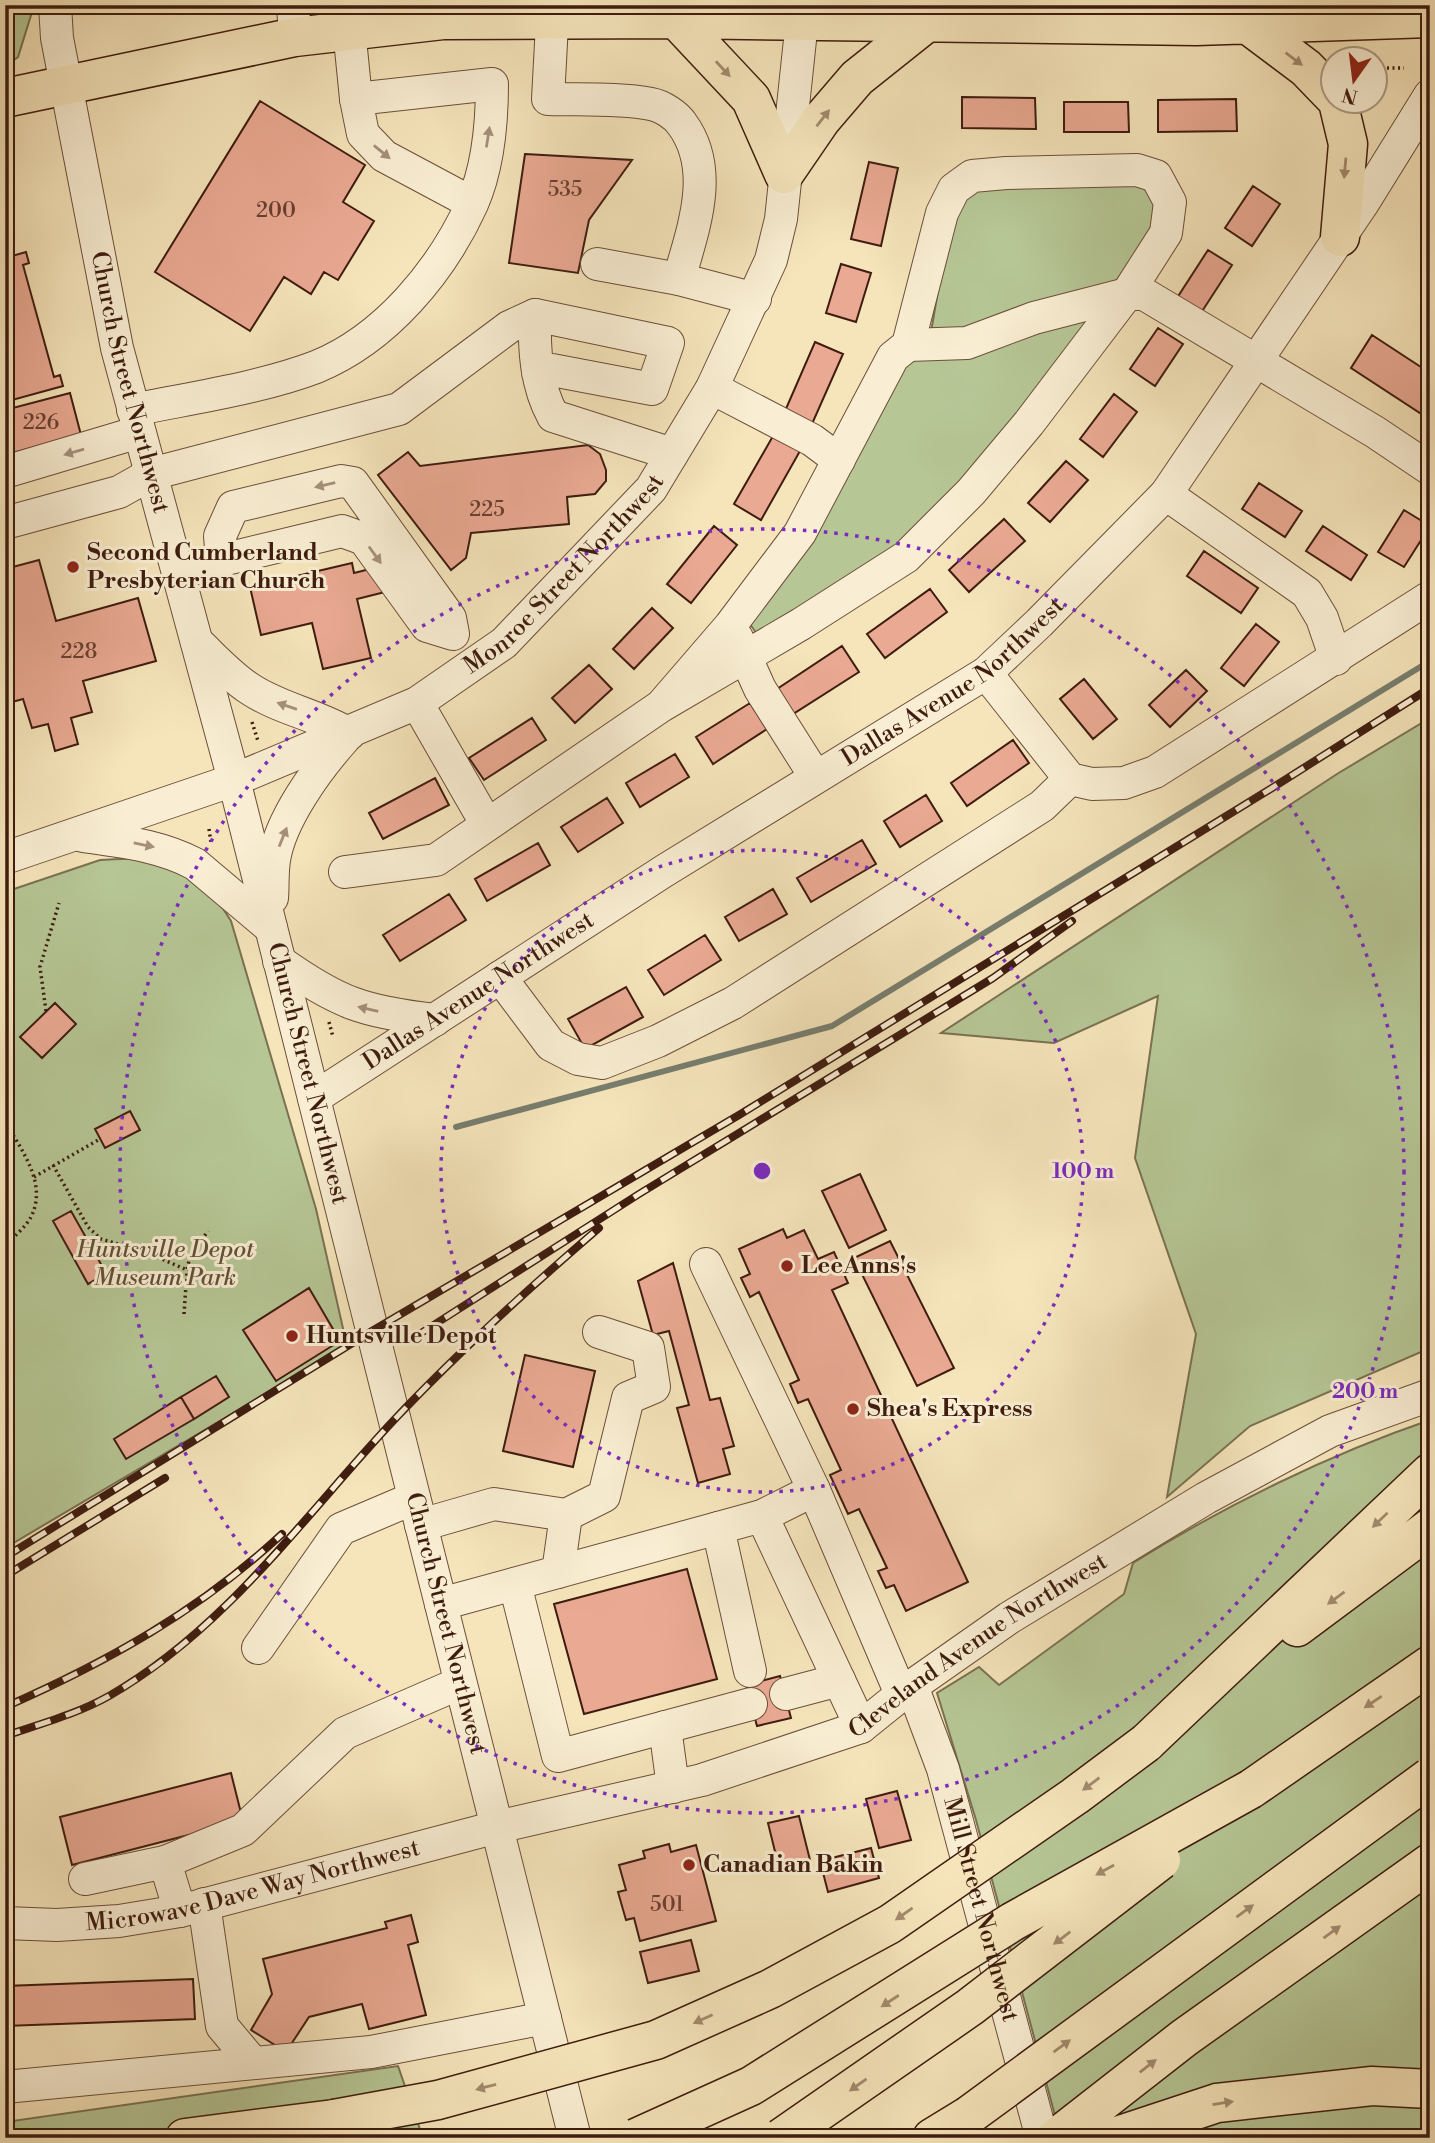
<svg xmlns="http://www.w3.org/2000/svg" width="1435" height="2143" font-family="'Libre Bodoni',serif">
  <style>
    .green { fill: #b6c695; stroke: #7a7152; stroke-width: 2 }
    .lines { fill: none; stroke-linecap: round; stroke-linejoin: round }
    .stream { stroke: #777e6f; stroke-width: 6 }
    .building { fill: #eaa993; stroke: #3e1c0f; stroke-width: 2 }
    .minor-casing { stroke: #6c4e3a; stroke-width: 34 }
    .major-casing { stroke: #3e1c0f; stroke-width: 41 }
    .highway-casing { stroke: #3e1c0f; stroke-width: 41 }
    .path { stroke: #3e1c0f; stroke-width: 3.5; stroke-dasharray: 2 3.5; stroke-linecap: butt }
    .minor { stroke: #f9eed3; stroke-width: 32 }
    .major { stroke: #f6e5bb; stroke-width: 38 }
    .highway { stroke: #f6e5bb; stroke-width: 38 }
    .rail-casing { stroke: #3e1c0f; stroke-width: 8 }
    .rail { stroke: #f9eed3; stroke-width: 5; stroke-dasharray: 16; stroke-linecap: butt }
    .highway-bridge-casing { stroke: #3e1c0f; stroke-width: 41; stroke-linecap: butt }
    .highway-bridge { stroke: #f6e5bb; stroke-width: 38 }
    .oneway { fill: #a38b6e }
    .oneway2 { fill: #a5907b }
    .ring { fill: none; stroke: #7b2cbf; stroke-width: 3.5; stroke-dasharray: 3.5 7 }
    .poi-dot { fill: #8f2418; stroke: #f9eed3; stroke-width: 2.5 }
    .labels { text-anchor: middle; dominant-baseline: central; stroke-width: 6; stroke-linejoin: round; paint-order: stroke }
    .number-label { font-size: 21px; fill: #693f30 }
    .street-label { font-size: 24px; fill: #3e1c0f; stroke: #f9eed3 }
    .poi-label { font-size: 24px; font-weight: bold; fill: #3e1c0f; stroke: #f9eed3; text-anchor: start }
    .park-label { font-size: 24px; font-style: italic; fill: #624f37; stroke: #f9eed3 }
    .centre { fill: #7b2cbf; stroke: #f9eed3; stroke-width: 3.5 }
    .ring-label { font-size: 21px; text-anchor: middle; font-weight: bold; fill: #7b2cbf; stroke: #f9eed3; stroke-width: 6; stroke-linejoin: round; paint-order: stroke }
  </style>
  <rect width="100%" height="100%" fill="#f6e5bb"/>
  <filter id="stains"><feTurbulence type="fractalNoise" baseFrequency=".00286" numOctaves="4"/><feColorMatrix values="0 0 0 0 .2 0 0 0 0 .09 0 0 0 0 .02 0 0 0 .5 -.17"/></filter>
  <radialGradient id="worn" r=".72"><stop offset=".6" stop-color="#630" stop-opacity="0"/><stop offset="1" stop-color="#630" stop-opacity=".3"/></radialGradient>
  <path class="green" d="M13,5H32V12L18,57L5,66V35L13,33Z
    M1137,182L1152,191L1158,230L987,463L887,561L759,637L745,617L892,378L931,332L952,210L965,189Z
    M1430,718V1336L1421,1352L1250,1426L1167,1497L1196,1334L1135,1158L1158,996L1054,1043L941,1033L1337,774Z
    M100,860C114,860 130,857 144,860C179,866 214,890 231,921L316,1209L347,1346L5,1548V892Z
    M1430,1420V2138H1061L976,1820L937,1693L979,1667L999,1685L1124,1594L1133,1563C1222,1507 1330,1454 1430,1420Z
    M398,2066L423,2138H5V2122Z"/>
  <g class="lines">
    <path class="stream" d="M456,1127L832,1026L1430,661"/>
  </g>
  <path class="building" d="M5,5H13V33L5,35Z
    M962,97L1035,98L1036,129L962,128Z
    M1236,99L1237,131L1158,132V100Z
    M260,101L365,165L343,202L374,221L338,280L324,272L311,294L284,277L250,331L155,272Z
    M1064,102H1128L1129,132H1064Z
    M525,154L632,160L589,220L578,273L509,263Z
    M869,162L898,168L881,246L851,239Z
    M1253,186L1280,204L1252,246L1225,228Z
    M1208,250L1232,265L1201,313L1177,298Z
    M26,252L29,263L23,265L54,377L60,375L63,386L5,402V258Z
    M841,264L871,273L856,322L826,313Z
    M1158,328L1183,344L1155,386L1130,369Z
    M1372,335L1430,373V404L1423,415L1351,368Z
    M815,342L843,354L812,424L785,411Z
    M70,393L81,435L5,455V410Z
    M1114,394L1137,412L1103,457L1080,439Z
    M773,436L800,451L761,520L734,504Z
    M588,445L600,454L606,470V481L595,494L567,497L569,524L471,533L466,558L451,570L378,475L408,452L420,466Z
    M1066,461L1088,480L1050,522L1028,503Z
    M1259,483L1302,511L1285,537L1242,509Z
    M1404,510L1430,526L1404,567L1378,552Z
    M1004,519L1025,541L969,592L949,570Z
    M714,526L737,545L691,603L667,584Z
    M1323,526L1367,555L1351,580L1306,551Z
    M1204,551L1258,588L1241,613L1187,576Z
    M39,560L56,621L138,598L156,661L83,681L92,712L71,718L78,744L55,751L48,724L32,728L23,699L5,704V643L9,642L5,629V569Z
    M352,563L354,573L378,567L385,592L357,599L371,658L323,669L312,623L261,635L250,587Z
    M930,589L947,612L885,658L867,634Z
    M652,608L673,628L634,669L613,649Z
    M1256,624L1279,642L1244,686L1221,668Z
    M842,646L859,672L793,714L777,689Z
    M589,665L612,689L575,723L552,698Z
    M1186,670L1207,691L1170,727L1149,705Z
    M1084,679L1117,719L1093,739L1060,699Z
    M750,703L767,729L713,764L696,737Z
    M532,718L546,740L484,780L469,758Z
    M1013,740L1029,763L967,806L951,783Z
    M675,754L689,777L640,807L626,783Z
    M435,778L449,805L383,839L369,813Z
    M926,795L942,821L900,847L884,821Z
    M607,798L623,823L578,852L561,827Z
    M862,840L876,864L811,902L797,878Z
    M538,843L550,865L487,901L475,879Z
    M773,889L787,914L739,941L725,917Z
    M449,894L466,920L400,961L383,935Z
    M705,935L721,960L664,995L648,970Z
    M626,987L643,1017L585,1049L568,1019Z
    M55,1003L76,1024L42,1058L20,1037Z
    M130,1111L140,1130L105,1148L95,1129Z
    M860,1174L886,1230L849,1248L822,1191Z
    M71,1211L106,1273L88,1284L53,1221Z
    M783,1229L787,1238L804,1230L818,1259L834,1252L848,1283L832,1290L968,1582L906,1611L894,1585L886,1588L878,1571L887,1568L859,1509L848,1514L830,1475L841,1470L808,1399L798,1403L790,1384L799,1380L759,1292L750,1297L741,1278L750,1274L739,1249Z
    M890,1241L954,1368L917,1386L854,1258Z
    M673,1263L710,1400L720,1398L734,1446L723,1449L730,1474L698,1483L677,1408L689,1405L669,1331L653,1335L638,1281Z
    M309,1288L340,1341L276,1381L243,1330Z
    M525,1355L595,1371L573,1467L503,1451Z
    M5,1374L13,1386L5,1391Z
    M216,1376L229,1397L194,1419L181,1397Z
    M181,1397L194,1419L126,1459L114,1439Z
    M687,1569L717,1679L584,1714L554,1604Z
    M780,1676L791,1718L757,1726L746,1685Z
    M231,1773L243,1821L72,1865L60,1817Z
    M897,1791L911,1840L879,1848L866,1799Z
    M799,1816L811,1864L780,1872L768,1823Z
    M669,1844L671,1852L696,1845L716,1921L640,1941L634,1918L626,1920L618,1892L626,1890L619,1865L645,1858L643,1851Z
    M871,1848L879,1878L828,1892L820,1861Z
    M411,1915L418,1942L408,1945L426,2015L369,2029L362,2004L309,2017L286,2052L251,2030L272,1994L263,1959L387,1928L385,1922Z
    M691,1940L699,1971L648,1983L640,1952Z
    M193,1979L195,2019L5,2026V1986Z"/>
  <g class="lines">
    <defs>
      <g id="minor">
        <path id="s1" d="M55,5L57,38L117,348L234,780L575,2138"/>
        <path d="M293,5L295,37"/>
        <path d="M553,5L548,99C581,100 619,98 651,104C662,106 676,115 682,124C716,170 693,229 679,279L755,299"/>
        <path d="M349,29L356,99"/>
        <path d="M597,264L679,279"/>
        <path d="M908,345L967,343L1034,318L1127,294H1144L1375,432L1430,469"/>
        <path d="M538,373L552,370L652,389L668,343L535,315C534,350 536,385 553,416L672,454"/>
        <path d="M712,388L812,440L839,460"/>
        <path d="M133,410C191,398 261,388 316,367C385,339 441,272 472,204C488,168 492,123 492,84L356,99L363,134L384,156L472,203"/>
        <path d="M5,472L139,432"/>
        <path d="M1166,494L1307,593L1322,618L1336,659"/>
        <path d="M5,523L119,492L151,474L399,409L509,327L535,315"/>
        <path d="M178,574L222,560L342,531L364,539L427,626L453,634L450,618L353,483L341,481L233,507L220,536L222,560"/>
        <path d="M737,638L760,689L815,776"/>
        <path d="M197,642C214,658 230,676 250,689C280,709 318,715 349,734"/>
        <path d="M986,673L1070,779L1092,784L1124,783L1155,772L1430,597"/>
        <path d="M417,703L486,823"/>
        <path d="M83,836C123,842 159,845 195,864L271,928"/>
        <path id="s2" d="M5,858L234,780L417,703L504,643L651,489L712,388L771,260L781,219L802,21L800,5"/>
        <path d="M345,872L436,860L661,706L801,624L906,557L971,492L1029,423L1127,294L1166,233L1170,202L1156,176L1137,170L1006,173L972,176L954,189L942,213L908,345L893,357L800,533L730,626L661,706"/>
        <path d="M272,898C273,886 272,873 274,860C280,820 317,769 344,739"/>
        <path d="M279,961C338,1003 364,1012 435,1020"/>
        <path d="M500,977L551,1045L578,1059L602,1063L658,1041L733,1003L1042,806L1070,779"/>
        <path id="s3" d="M314,1098L664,871L986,673L1039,623L1166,494L1363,203L1430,95"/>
        <path d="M814,1490L901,1694"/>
        <path d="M566,1515L604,1496L628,1398L654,1387L648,1348L599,1332"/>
        <path d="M762,1516L861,1727"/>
        <path d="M421,1525L494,1504L566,1515L558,1572"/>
        <path d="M718,1528L750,1671"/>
        <path d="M515,1584L558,1756L751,1704"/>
        <path d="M441,1604L762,1516L814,1490L706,1264"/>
        <path d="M258,1648L341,1529L414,1498"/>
        <path id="s4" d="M912,1686L943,1769L1042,2138"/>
        <path d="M786,1694L839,1680"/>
        <path d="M665,1727L673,1787"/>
        <path d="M165,1862L243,1830L345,1733L460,1683"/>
        <path d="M85,1879L165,1862L180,1911"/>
        <path d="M204,1904L222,2026L253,2063"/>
        <path id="s5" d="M5,1923L57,1925L119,1921L180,1911L497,1827L702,1780L861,1727L912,1686L1009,1618L1206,1498L1330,1431L1430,1395"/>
        <path d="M5,2087L371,2052L545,2018"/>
      </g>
      <path id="major" d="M676,19L751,99L784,174
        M1250,26L1306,68L1334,97
        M5,98L295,37L443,20L676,19L1196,26L1430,18
        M1338,102L1348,144L1340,237
        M784,174L821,120L857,78L926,23"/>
      <path id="highway" d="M1297,1627L1430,1528
        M1146,1743L1430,1473
        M1251,1789L1430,1665
        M185,2138L334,2119
        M932,2138L968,2116
        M1056,2138L1184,2038L1430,1863
        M1111,2138L1217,2103L1372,2086L1430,2089"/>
    </defs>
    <use href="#minor" class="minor-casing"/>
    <use href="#major" class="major-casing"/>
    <use href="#highway" class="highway-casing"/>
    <path class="path" d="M1376,68H1404
      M252,722L258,741
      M209,829L211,843
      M46,1011L40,967L59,903
      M329,1022L333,1037
      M5,1121C21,1150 48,1183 31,1217C26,1227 13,1237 5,1246
      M53,1165L88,1227L101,1239L146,1252L187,1270L190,1256L208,1231
      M34,1177L100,1139
      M184,1314L187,1270"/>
    <use href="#minor" class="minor"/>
    <use href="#major" class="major"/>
    <use href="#highway" class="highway"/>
    <defs>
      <path id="rail" d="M418,1335L639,1194L993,978L1072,921
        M5,1557L372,1331L739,1115L1272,788L1430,688
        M5,1576L165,1478
        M5,1707C107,1662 199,1611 282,1534
        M5,1736C40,1724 77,1714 109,1696C226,1629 303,1517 394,1420C458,1352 528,1289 599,1228"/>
    </defs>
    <use href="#rail" class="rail-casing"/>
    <use href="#rail" class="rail"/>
    <defs>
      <path id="highway-bridge" d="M968,2116L1430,1777
        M334,2119L438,2100L656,2040L770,1989L890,1924L1075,1796L1146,1743
        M636,2138L751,2086L1012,1922L1251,1789
        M781,2138L970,2007L1161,1860"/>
    </defs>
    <use href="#highway-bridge" class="highway-bridge-casing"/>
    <use href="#highway-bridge" class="highway-bridge"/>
  </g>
  <defs><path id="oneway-solid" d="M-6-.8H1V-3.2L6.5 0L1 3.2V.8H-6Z" transform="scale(1.75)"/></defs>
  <g class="oneway">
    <use href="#oneway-solid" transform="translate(1294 59) rotate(37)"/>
    <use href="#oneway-solid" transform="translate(723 69) rotate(47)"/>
    <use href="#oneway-solid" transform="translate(823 118) rotate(-52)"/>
    <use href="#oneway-solid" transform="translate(1345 168) rotate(95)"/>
    <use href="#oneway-solid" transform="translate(1380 1520) rotate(136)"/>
    <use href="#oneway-solid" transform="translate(1336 1598) rotate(144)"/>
    <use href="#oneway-solid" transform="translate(1373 1702) rotate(146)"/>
    <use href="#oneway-solid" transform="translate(1091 1784) rotate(143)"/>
    <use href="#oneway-solid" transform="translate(1105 1870) rotate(151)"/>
    <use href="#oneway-solid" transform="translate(1245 1911) rotate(-36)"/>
    <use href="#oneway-solid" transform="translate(904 1914) rotate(145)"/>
    <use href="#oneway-solid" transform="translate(1332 1932) rotate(-36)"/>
    <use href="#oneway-solid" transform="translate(1062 1938) rotate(143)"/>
    <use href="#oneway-solid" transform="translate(890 2001) rotate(147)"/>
    <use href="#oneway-solid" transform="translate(703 2019) rotate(156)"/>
    <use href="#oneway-solid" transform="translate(1062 2046) rotate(-36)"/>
    <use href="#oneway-solid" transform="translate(1148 2066) rotate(-38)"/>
    <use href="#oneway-solid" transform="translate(858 2085) rotate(145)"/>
    <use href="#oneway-solid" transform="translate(486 2087) rotate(165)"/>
    <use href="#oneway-solid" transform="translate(1223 2103) rotate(-9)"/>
  </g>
  <g class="oneway2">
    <use href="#oneway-solid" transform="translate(488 137) rotate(-81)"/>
    <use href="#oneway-solid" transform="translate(382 152) rotate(39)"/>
    <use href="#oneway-solid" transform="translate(74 452) rotate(164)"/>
    <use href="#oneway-solid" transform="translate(325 485) rotate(167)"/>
    <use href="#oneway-solid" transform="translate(375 555) rotate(54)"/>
    <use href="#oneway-solid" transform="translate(287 706) rotate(-161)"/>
    <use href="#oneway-solid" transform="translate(283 837) rotate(-68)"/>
    <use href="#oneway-solid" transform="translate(144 845) rotate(11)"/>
    <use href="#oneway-solid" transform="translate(368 1009) rotate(-167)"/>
  </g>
  <g class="ring">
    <circle cx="762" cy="1171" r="321"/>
    <circle cx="762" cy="1171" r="642"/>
  </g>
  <g class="poi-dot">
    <circle cx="73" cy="567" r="7"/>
    <circle cx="787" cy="1266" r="7"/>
    <circle cx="292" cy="1336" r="7"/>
    <circle cx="853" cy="1409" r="7"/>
    <circle cx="689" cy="1865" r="7"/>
  </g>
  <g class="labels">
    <g class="number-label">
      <text x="565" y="190">535</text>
      <text x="276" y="211">200</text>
      <text x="41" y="423">226</text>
      <text x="487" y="510">225</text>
      <text x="79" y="652">228</text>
      <text x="667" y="1905">501</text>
    </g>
    <g class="street-label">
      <text stroke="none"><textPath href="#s1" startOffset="385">Church Street Northwest</textPath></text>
      <text stroke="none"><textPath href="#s2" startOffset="637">Monroe Street Northwest</textPath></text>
      <text stroke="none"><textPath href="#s3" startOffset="763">Dallas Avenue Northwest</textPath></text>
      <text stroke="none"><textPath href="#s3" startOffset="196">Dallas Avenue Northwest</textPath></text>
      <text stroke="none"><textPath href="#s1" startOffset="1099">Church Street Northwest</textPath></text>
      <text stroke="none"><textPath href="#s1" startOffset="1666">Church Street Northwest</textPath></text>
      <text stroke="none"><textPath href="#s5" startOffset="1024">Cleveland Avenue Northwest</textPath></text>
      <text stroke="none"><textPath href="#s5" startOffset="252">Microwave Dave Way Northwest</textPath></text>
      <text stroke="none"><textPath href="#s4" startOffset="234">Mill Street Northwest</textPath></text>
    </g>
    <g class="poi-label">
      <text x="87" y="553">Second Cumberland<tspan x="87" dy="28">Presbyterian Church</tspan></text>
      <text x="801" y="1266">LeeAnns's</text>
      <text x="306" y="1336">Huntsville Depot</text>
      <text x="867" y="1409">Shea's Express</text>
      <text x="703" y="1865">Canadian Bakin</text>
    </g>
    <g class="park-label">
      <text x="165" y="1250">Huntsville Depot<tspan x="165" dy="28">Museum Park</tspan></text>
    </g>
  </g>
  <circle cx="762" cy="1171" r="10" class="centre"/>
  <g class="ring-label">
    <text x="1083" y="1178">100 m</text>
    <text x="1365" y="1398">200 m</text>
  </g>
  <rect width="1435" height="2143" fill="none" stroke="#f6e5bb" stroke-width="28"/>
  <rect x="7" y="7" width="1421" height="2129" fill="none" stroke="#3e1c0f" stroke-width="3.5"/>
  <rect x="14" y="14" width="1407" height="2115" fill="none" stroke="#3e1c0f" stroke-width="2"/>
  <g transform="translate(1354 80) rotate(194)"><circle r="33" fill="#f9eed3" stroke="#ae9a85" stroke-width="2"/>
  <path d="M0-5L12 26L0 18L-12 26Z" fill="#8f2418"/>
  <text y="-10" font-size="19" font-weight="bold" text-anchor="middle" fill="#3e1c0f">N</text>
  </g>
  <rect width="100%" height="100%" filter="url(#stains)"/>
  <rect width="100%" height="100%" fill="url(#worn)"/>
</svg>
